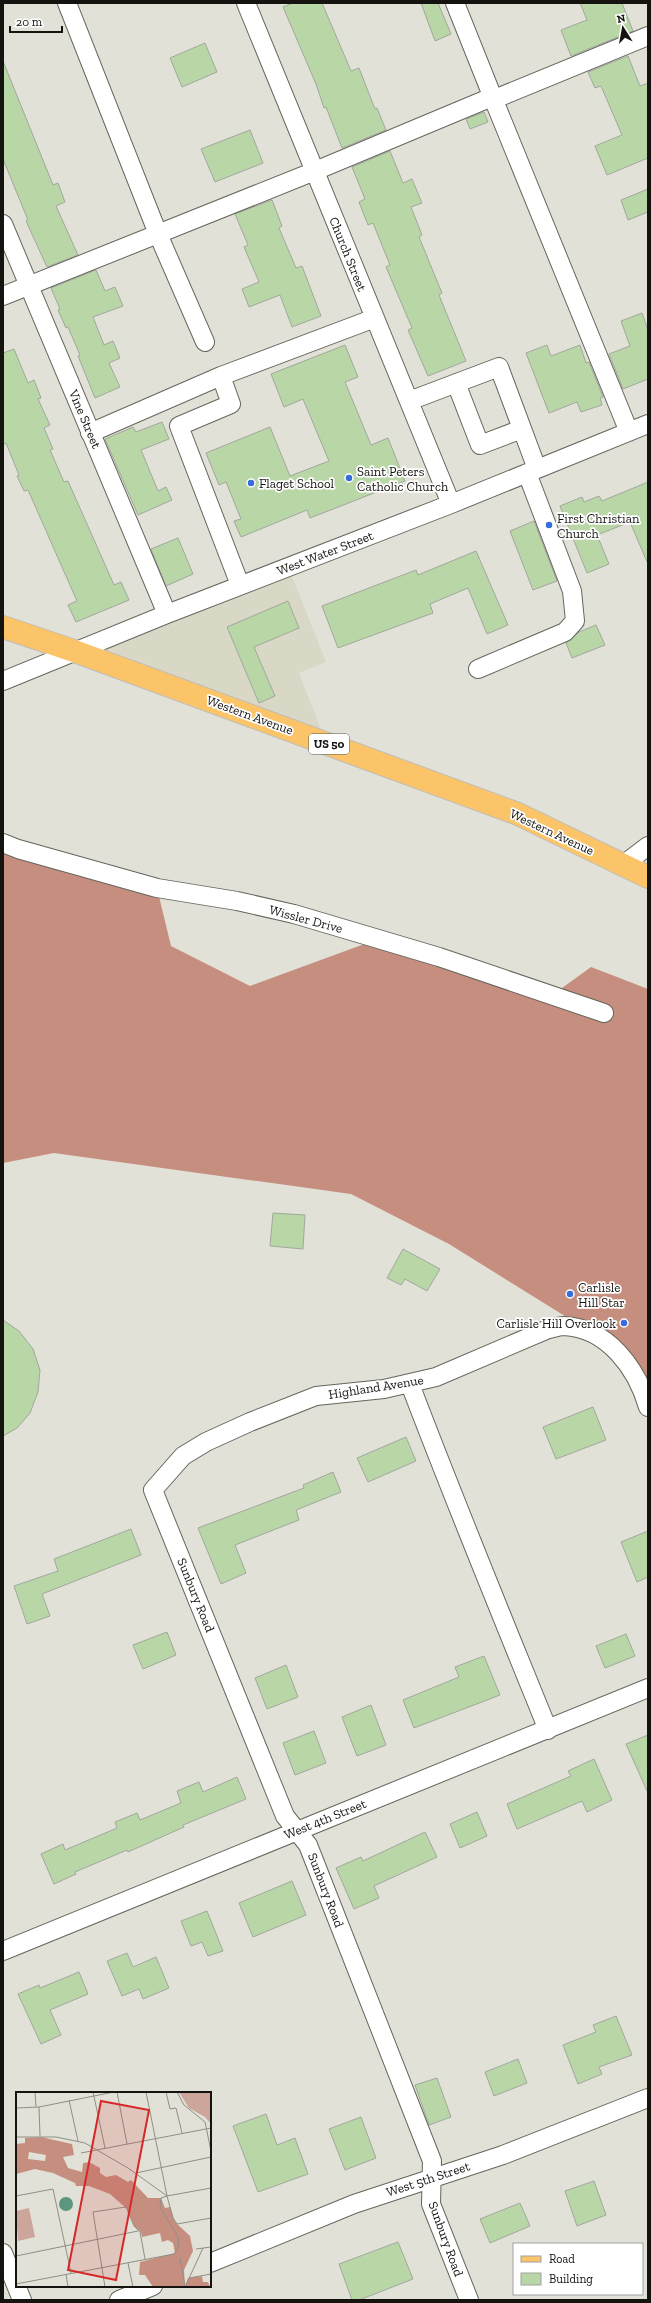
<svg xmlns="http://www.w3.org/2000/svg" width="651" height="2303" font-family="'Zilla Slab',serif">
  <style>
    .built { fill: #d9d7c5 }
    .forest { fill: #c68e7e }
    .building { fill: #b9d7a6; stroke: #a1a79e }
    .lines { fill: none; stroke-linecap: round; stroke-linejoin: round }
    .minor-casing { stroke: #66655c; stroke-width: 20 }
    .major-casing { stroke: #bdbdbc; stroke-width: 24 }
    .minor { stroke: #fff; stroke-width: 18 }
    .major { stroke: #fbc468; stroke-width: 22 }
    .poi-dot { fill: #366cdb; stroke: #fff; stroke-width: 1.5 }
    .labels { text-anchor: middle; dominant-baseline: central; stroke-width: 3.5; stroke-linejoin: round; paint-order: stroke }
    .shield { fill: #fff; stroke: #5a5a58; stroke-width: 1 }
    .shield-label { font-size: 12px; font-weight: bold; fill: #141310 }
    .street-label { font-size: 13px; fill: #141310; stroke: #fff }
    .poi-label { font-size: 13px; fill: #141310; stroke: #fff; text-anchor: start }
    .inset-road { fill: none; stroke: #908f87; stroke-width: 1 }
    .view { fill: #d62828; fill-opacity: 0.15; stroke: #d62828; stroke-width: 2 }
    .inset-edge { fill: none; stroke: #141310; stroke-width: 2 }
  </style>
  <rect width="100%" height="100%" fill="#e2e1d7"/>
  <path class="built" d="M291,574L326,662L299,673L322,732L103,648Z"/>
  <path class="forest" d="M3,843L157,888L171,946L250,986L378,939L551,996L591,967L648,989V1407L642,1386L589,1331L449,1244L351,1194L54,1153L3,1163Z"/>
  <path class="building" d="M293,3H322L351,71L359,68L375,109L377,108L386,130L342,148L326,107L324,108L316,84L283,7Z
    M421,3H438L451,34L435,41Z
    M580,3H622L633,31L571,56L561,30L587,20Z
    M205,43L217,72L182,87L170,58Z
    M628,56L640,86L648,83V158L607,175L595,146L622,135L601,86L595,88L588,72Z
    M3,61L53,185L58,183L65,202L56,206L78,255L47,267L26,221L28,220L3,159Z
    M484,112L488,122L470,129L466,119Z
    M250,130L263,163L215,182L201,149Z
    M390,151L403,183L412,179L422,203L411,207L422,235L419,237L442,293L439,295L466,361L428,376L408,330L412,328L386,267L390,265L373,223L368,225L359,202L365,199L352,167Z
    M648,189V212L628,220L621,200Z
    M272,200L282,226L279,228L296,268L302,266L321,316L292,327L280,295L249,307L242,289L259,282L244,247L248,245L235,214Z
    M96,270L105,291L115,287L123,306L93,317L104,345L113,341L120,358L109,363L120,387L95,398L78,356L80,355L68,327L66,328L58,310L60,309L51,288Z
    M642,313L648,330V379L623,389L609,354L630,346L621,321Z
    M345,345L358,377L345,382L371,445L388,438L405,481L310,518L307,510L241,537L234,521L241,519L226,482L219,485L206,453L270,427L290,476L329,461L303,399L284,407L271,374Z
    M547,345L551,356L580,345L586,363L589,362L603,397L600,398L602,405L581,412L577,402L549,413L526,353Z
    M14,349L28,383L34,380L41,398L38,399L50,425L44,428L53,449L50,450L64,482L68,481L114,585L121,582L129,600L76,622L68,605L77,601L28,490L24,491L17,476L19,475L6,443L3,445V353Z
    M162,422L169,439L141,450L158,491L166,487L172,500L138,515L105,439L133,427L136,432Z
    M648,482V564L630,522L597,535L609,564L587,573L560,506L582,497L584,502L599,496L602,501Z
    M534,521L557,581L533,590L510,531Z
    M178,538L193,574L166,586L151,549Z
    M476,551L508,625L487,634L468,588L430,604L433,613L338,648L322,606L416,570L418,575Z
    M288,601L299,628L254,647L275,696L259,703L227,627Z
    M596,625L605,645L572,658L566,643L579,632Z
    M273,1213L305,1215L303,1249L270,1246Z
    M403,1249L440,1269L427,1291L405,1279L401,1285L387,1278Z
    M3,1320L19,1331L33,1349L40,1370L38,1392L30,1413L17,1428L3,1436Z
    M593,1407L606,1440L556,1459L543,1427Z
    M406,1437L416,1461L368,1482L357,1458Z
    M333,1472L341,1492L296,1510L299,1520L235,1545L246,1573L221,1584L198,1528L304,1488L303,1485Z
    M131,1529L141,1555L42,1594L50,1616L27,1624L14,1586L58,1571L54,1559Z
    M648,1531V1577L637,1582L621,1542Z
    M167,1632L176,1655L143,1669L133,1645Z
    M626,1634L635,1656L605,1668L596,1646Z
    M484,1656L500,1695L414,1728L403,1700L459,1677L455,1667Z
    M286,1665L298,1697L267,1709L255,1678Z
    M371,1705L386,1745L357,1756L342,1717Z
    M314,1731L326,1763L295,1775L283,1743Z
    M648,1735V1793L626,1744Z
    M594,1759L612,1800L587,1812L582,1801L517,1829L507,1804L571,1776L568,1771Z
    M237,1777L246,1799L183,1825L184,1827L128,1852L127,1850L75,1872L76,1874L54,1884L41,1854L63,1844L65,1850L117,1828L115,1822L137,1813L140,1820L181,1803L177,1791L199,1782L203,1792Z
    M477,1812L487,1836L460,1848L450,1824Z
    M425,1832L437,1857L374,1886L379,1898L354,1909L336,1868L361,1857L363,1861Z
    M292,1881L306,1915L253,1937L239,1903Z
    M207,1911L223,1951L208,1956L202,1942L191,1946L181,1921Z
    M127,1953L133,1967L156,1957L169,1988L143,1999L139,1989L122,1996L107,1961Z
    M79,1972L88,1994L50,2010L61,2035L41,2044L18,1994L39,1985L40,1988Z
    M616,2016L632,2055L599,2067L602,2074L578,2084L563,2045L596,2032L593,2025Z
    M518,2059L527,2083L494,2096L485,2072Z
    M437,2078L451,2117L429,2125L415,2085Z
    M266,2114L277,2145L295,2138L308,2174L258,2192L233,2126Z
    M361,2117L376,2158L345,2170L329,2129Z
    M594,2181L606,2215L577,2226L565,2191Z
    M520,2203L530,2226L490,2243L480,2219Z
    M398,2242L413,2279L359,2300H352L339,2264Z"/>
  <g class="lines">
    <defs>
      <path id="minor" d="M67,3L158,234L205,342
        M246,3L451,504
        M455,3L495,103
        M3,224L167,614
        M3,296L315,171L492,97
        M456,383L480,445L522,429
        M409,401L499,367L537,469
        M629,432L495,103L497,98L648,36
        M90,433L221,376
        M240,585L179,426L231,404L221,376L375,318
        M478,669L565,632L575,621L572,591L527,473
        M3,681L167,614L451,504L648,424
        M3,843L18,849L157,888L237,901L294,914L439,957L604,1013
        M623,865L648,846
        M410,1384C454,1500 501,1614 548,1730
        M3,1951L648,1688
        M3,2253L22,2300
        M210,2263L354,2204L503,2155L648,2098
        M119,2300L153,2286
        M469,2300L431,2204L432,2161L308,1845L285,1816L153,1490L183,1456L206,1442L250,1422L316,1396L384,1389L436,1377L546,1330C551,1329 558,1326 564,1326C608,1328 637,1369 648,1407"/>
      <path id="major" d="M3,627L77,652L518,814L648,877"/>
    </defs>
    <use href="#minor" class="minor-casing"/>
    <use href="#major" class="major-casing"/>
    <use href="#minor" class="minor"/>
    <use href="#major" class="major"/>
  </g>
  <g class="poi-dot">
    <circle cx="349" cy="478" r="4"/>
    <circle cx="251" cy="483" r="4"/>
    <circle cx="549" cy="525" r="4"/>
    <circle cx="570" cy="1294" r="4"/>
    <circle cx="624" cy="1323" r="4"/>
  </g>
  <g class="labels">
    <rect class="shield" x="309" y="734" width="40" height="20" rx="3"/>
    <g class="shield-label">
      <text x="329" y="744">US 50</text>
    </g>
    <g class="street-label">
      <text transform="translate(348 254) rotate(68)">Church Street</text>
      <text transform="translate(85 419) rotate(67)">Vine Street</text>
      <text transform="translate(325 553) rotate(-21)">West Water Street</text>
      <text transform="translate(250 715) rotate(20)">Western Avenue</text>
      <text transform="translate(552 832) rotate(25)">Western Avenue</text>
      <text transform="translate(306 919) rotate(15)">Wissler Drive</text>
      <text transform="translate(376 1387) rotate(-9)">Highland Avenue</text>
      <text transform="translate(196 1595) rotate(68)">Sunbury Road</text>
      <text transform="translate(325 1819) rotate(-22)">West 4th Street</text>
      <text transform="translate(326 1890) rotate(69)">Sunbury Road</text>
      <text transform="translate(428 2179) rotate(-18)">West 5th Street</text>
      <text transform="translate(446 2239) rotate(70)">Sunbury Road</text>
    </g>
    <g class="poi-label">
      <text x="357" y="471">Saint Peters<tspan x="357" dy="15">Catholic Church</tspan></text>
      <text x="259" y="483">Flaget School</text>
      <text x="557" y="518">First Christian<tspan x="557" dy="15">Church</tspan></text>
      <text x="578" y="1287">Carlisle<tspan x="578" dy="15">Hill Star</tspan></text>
      <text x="616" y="1323" text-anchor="end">Carlisle Hill Overlook</text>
    </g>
  </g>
  <g transform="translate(16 2092)">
    <rect width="195" height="195" fill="#e2e1d7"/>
    <path d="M163,0H195V32L189,25L173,16ZM13,116L19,145L2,149L0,119Z" fill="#cca59b"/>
    <path d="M25,45L56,52L58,63L47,65L52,76L66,80L67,71L73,70L84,76V81L90,85L100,83L112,90L115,88L132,106H145L149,116L154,115L159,130L174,144L177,159L168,178L169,194L172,186L186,184L187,190H192L194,195H137L129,183H123L124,170L159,161L157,151L152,148L146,150L144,141L126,145L125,140L118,134L111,117L94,102L73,94H60L59,91L37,81L19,77L0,82V52L9,51V46ZM13,60L30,63L29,69L12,67Z" fill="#c68e7e" fill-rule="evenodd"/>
    <path d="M43 112a7 7 0 1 1 14 0a7 7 0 1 1-14 0Z" fill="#5b977e"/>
    <path class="inset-road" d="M19,0L20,15M77,0L89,56M101,0L111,52M130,0L151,104M150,0L154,17L160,16L166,41M161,0L168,13L189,30L195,59M53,8L62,49M23,15L24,44M0,16L23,15L98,0M0,45H40L69,51L112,76L151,104M65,61L195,36M120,81L195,65M0,104L37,97L55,181M151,104L195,96M180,157L195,155M0,164L122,139M164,166L169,194M112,171L117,195M50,182L52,195M173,186L195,182M0,192L158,162L163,154L162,145L144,115L145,106L151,104L157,126L161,132L195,126M89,195L77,120L110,115L118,134L124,140L129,167M169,195L187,156"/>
    <path class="view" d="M85,9L133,18L100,188L52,178Z"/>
    <rect width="195" height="195" class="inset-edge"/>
  </g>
  <rect width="651" height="2303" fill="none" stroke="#141310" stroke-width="8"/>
  <rect x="513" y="2243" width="130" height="52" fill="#ffffff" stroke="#a1a19f"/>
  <rect x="521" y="2256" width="20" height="6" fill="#fbc468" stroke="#a1a19f"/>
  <text x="549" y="2263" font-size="12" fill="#141310">Road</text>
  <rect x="521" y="2273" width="20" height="12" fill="#b9d7a6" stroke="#a1a19f"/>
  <text x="549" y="2283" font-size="12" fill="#141310">Building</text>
  <g transform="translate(623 28) rotate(349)" stroke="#ffffff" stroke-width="3" paint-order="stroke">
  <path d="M0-3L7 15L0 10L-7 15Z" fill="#141310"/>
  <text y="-6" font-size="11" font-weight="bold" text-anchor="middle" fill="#141310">N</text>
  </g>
  <path d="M10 26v6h52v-6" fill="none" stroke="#141310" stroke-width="2"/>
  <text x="16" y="26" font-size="12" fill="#141310" stroke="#ffffff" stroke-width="3" paint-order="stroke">20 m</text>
</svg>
